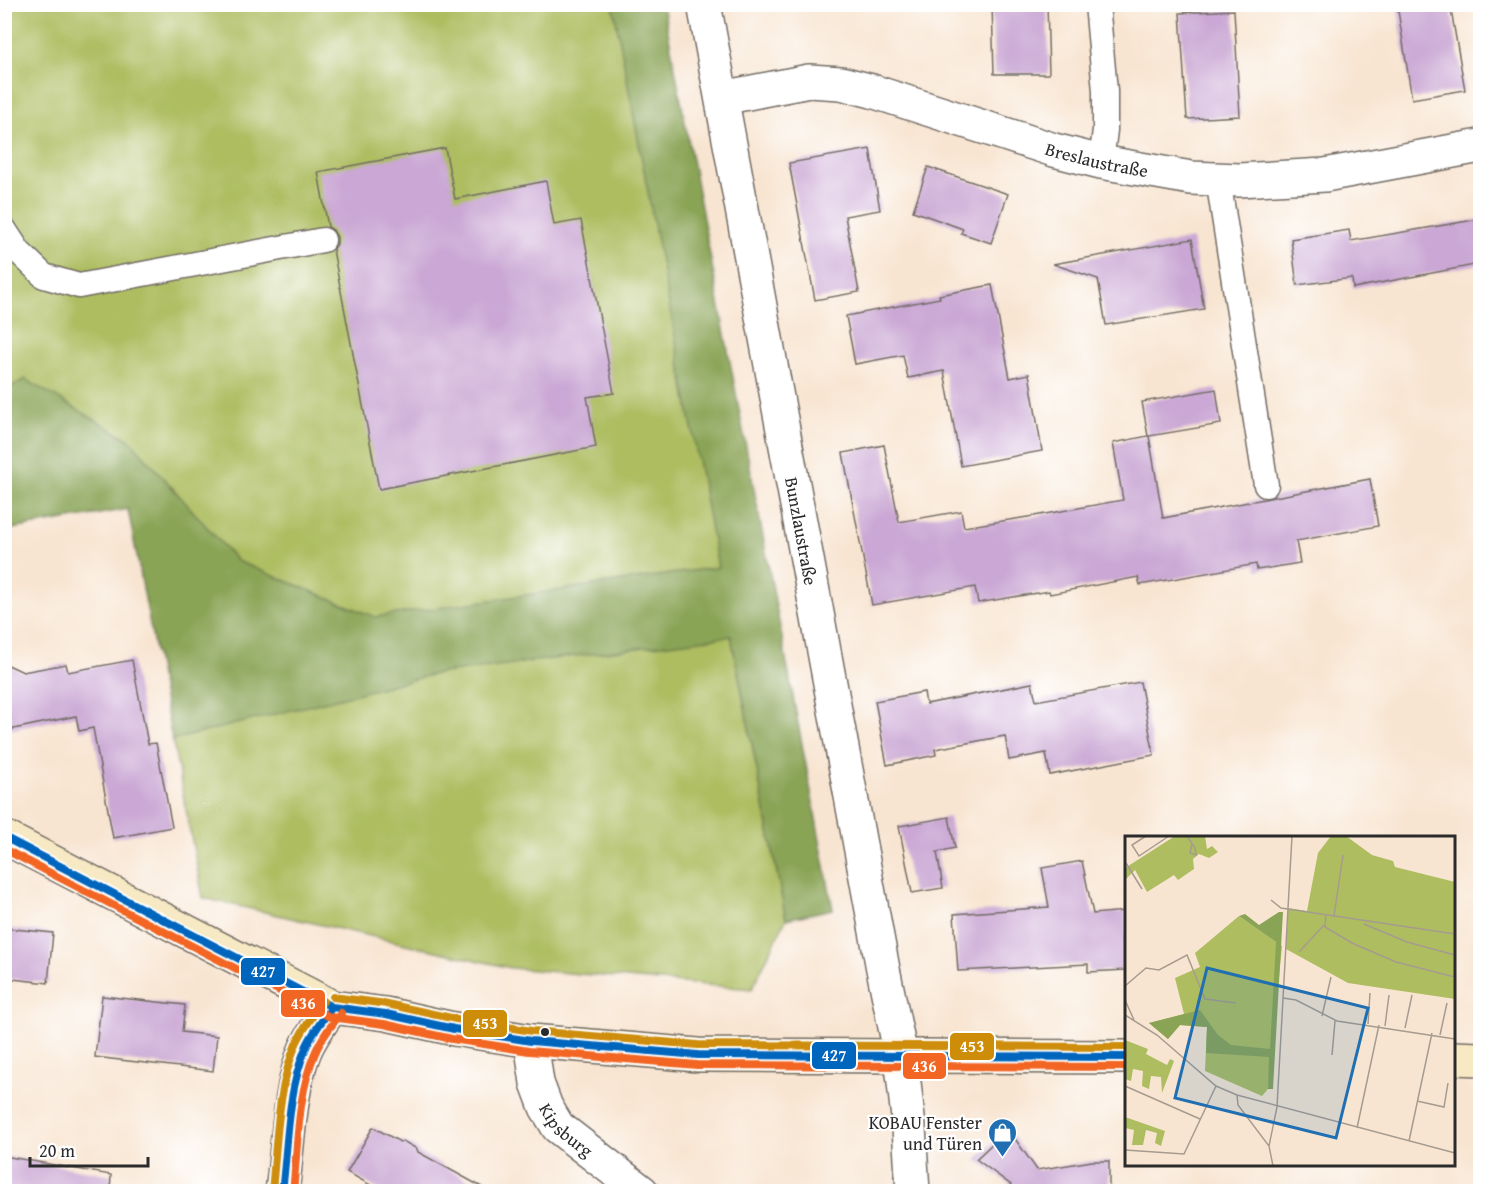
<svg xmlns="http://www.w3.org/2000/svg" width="1485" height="1196" font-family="'Gentium Book Plus',serif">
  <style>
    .green { fill: #adbd60; stroke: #6c7446; stroke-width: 1.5 }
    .forest { fill: #8aa456; stroke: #5a6840; stroke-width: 1.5 }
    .building { fill: #caa7d4 }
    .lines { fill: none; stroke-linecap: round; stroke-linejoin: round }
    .lane-casing { stroke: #736c65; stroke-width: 27 }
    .street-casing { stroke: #736c65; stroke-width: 36 }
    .secondary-casing { stroke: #736c65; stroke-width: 36 }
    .lane { stroke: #fff; stroke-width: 24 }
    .street { stroke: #fff; stroke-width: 33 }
    .secondary { stroke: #f6e9c3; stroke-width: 33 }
    .bus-1-casing { stroke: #fff; stroke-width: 12 }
    .bus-2-casing { stroke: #fff; stroke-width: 12 }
    .bus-3-casing { stroke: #fff; stroke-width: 12 }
    .bus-1 { stroke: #0065bd; stroke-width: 8 }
    .bus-2 { stroke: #f26522; stroke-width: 8 }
    .bus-3 { stroke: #ce8d09; stroke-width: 8 }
    .bus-dot { fill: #2b2b2b; stroke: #fff; stroke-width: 2 }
    .labels { text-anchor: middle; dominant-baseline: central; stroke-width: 4.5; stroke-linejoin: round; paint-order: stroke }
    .street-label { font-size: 18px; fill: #2b2b2b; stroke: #fff }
    .poi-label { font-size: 18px; fill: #2b2b2b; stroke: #fff; text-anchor: end }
    .inset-road { fill: none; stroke: #a69b8f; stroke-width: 1.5 }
    .view { fill: #1f6fb2; fill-opacity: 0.15; stroke: #1f6fb2; stroke-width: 3 }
    .inset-edge { fill: none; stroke: #2b2b2b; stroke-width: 3 }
    .line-badge { stroke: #fff; stroke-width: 2 }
    .badge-label { font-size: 16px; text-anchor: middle; font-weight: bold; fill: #fff }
  </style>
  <rect width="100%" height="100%" fill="#fff"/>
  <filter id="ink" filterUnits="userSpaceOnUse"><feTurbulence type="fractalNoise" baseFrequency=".0167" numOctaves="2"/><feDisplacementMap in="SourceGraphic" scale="12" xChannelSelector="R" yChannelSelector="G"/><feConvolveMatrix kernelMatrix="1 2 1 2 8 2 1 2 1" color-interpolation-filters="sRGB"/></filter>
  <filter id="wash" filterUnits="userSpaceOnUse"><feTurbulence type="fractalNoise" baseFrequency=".008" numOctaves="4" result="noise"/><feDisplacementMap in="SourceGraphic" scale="24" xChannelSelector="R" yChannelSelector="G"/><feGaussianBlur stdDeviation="1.35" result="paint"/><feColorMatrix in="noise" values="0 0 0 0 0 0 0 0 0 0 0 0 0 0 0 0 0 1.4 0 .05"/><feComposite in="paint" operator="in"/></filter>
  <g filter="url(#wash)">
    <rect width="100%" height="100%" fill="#f8e5d1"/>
    <path class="green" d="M5,5H662L724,599L786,919L752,989L511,968L203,898L128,509L5,530Z"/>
    <path class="forest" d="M613,5H663L833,909L786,919L731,636L435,674L172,740L128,509L5,530V390L25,379L130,440L237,561L375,617L718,567Z"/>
    <g id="blocks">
      <path class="building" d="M992,4H1047L1049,74H994Z
        M1397,4H1450L1465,90L1412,99Z
        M1234,10L1240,116L1187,119L1180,13Z
        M445,148L455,199L546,181L554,225L581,220L614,393L587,397L596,447L379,489L333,250L337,244V237L333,230L328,227L318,172Z
        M870,149L880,210L845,216L859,292L815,300L789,163Z
        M928,167L1008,194L991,243L961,233L963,229L913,211Z
        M1480,219V264L1353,288L1352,278L1297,285L1291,239L1349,230L1351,241Z
        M1192,239L1204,309L1106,325L1098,279L1053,264Z
        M992,285L1010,378L1029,374L1042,451L961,466L944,371L908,378L903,355L855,364L846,316L940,298L939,295Z
        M1216,389L1221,424L1149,436L1163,518L1370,479L1378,526L1296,541L1300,563L1257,570L1256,564L1140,585L1138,577L1050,594L1049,591L978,603L975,587L872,605L843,453L884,445L899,522L961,511L964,527L1034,516L1123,500L1113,443L1148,436L1142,402Z
        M132,660L148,744L156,743L172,827L113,838L93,728L79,731L76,716L4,731V663L23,672L66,664L68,672Z
        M1140,682L1154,755L1050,775L1046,753L1009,760L1005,736L935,749L936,755L887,765L875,701L924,692L926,704L1032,683L1036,701Z
        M949,817L955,848L937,852L943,888L912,893L899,826Z
        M1082,861L1093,914L1126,911V970L1088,972V964L958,971L954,914L1049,907L1042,868Z
        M4,928L53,933L48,983L4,978Z
        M102,996L185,1005L182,1032L217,1036L213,1071L95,1057Z
        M373,1127L400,1142L403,1141L417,1149L418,1152L489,1191H381L347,1172Z
        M1008,1129L1037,1170L1092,1161H1109V1191H1012L1011,1185L976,1159Z
        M4,1156L111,1175L110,1191H4Z"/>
    </g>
  </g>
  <g filter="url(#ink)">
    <use href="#blocks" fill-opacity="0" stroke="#736c65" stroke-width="1.5"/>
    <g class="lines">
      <defs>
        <path id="lane" d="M1097,4L1105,91V130L1101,162
          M1218,179L1266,485
          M4,229L19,252L44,276L79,286L323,240"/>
        <g id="street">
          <path id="s1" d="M704,4L883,969L901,1056L909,1127L913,1192"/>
          <path id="s2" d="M722,98L809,81L841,83L872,91L1054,150L1101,162L1191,178L1239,180L1325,175L1480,146"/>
          <path id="s3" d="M531,1041L537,1083L546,1107L558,1127L642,1192"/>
          <path d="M282,1192C288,1149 289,1089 305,1050C312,1034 322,1021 332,1007"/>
        </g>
        <path id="secondary" d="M4,837L332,1007L386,1014L454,1029L531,1041L698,1055L1126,1057
          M1454,1058L1480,1059"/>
      </defs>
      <use href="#lane" class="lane-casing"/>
      <use href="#street" class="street-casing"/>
      <use href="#secondary" class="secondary-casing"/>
      <use href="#lane" class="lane"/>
      <use href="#street" class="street"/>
      <use href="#secondary" class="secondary"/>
      <defs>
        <path id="bus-1" d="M4,837L332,1007L386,1014L454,1029L531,1041L698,1055L1126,1057
          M282,1192C288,1145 287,1094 305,1050C311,1034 322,1021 332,1007"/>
        <path id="bus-2" d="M4,849L330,1017L384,1024L452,1039L529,1051L697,1065L1126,1067
          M293,1192C298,1146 297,1095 315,1053C321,1038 331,1026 341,1013"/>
        <path id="bus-3" d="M333,997L387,1004L456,1019L532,1031L698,1045L1126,1047
          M272,1191C277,1143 277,1089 296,1044C303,1028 314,1015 323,1001"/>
      </defs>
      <use href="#bus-1" class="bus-1-casing"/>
      <use href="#bus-2" class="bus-2-casing"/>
      <use href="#bus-3" class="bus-3-casing"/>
      <use href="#bus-1" class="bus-1"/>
      <use href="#bus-2" class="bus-2"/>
      <use href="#bus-3" class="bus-3"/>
    </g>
  </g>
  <defs>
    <symbol id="shop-pin" viewBox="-11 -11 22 30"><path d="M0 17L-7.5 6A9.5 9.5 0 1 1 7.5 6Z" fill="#1f6fb2" stroke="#fff"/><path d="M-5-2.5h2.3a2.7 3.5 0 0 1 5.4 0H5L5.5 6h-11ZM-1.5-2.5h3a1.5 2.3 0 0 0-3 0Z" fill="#fff"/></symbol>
  </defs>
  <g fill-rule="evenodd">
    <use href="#shop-pin" x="986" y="1116" width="33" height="45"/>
  </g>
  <circle class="bus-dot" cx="545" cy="1032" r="5"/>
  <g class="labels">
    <g class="street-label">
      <text stroke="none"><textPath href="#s2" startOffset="388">Breslaustraße</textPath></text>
      <text stroke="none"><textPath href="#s1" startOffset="536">Bunzlaustraße</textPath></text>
      <text stroke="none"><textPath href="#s3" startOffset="99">Kipsburg</textPath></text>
    </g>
    <g class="poi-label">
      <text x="982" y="1122">KOBAU Fenster<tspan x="982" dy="21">und Türen</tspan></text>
    </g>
  </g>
  <g transform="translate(1125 836)">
    <rect width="330" height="330" fill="#f8e5d1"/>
    <path d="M50,0H80L82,13L87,10L93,16L84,22L74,18L68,23L69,33L53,44L49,39L22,56L10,34L0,44V32ZM206,0H221L247,19L268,25L270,31L330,46V163L223,147L161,113L163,72L182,75L193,17ZM114,80L157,110L143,253L137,260L80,235L82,191L55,189L43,203L24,187L59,178L50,142L75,131L70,117ZM0,204L23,213L21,218L42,229L45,223L49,225L37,257L36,241L26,240L24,253L17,250L18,235L8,233L6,245L0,243ZM0,281L40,295L36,310L30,307L32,297L21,294L18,309H7L9,294L0,292Z" fill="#adbd60"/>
    <path d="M154,76H158L148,253H143L144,221L81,217L82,191L55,189L43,203L24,187L75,174L93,199L106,209L145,213L151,106L114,80L120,78L134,89Z" fill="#8aa456"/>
    <path class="inset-road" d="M21,0L7,9L14,20L44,0M62,0L70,12L71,19L65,17L67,8M1,27L17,53M146,64L156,72L330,98M201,78L200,91L227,107L271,126L330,141M209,80L218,19M239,88L282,106L330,119M174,116L199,89M0,150L21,132L34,134L62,119L80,163L111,167M158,162L171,164L212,185L330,203M0,164L9,184M0,179L32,199L91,250L112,259L330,317M197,180L206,141M243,188L245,157M260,190L264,159M280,192L287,159M315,199L322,167M207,219L210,185M0,250L75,283M112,259L113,269L144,310L148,330M292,265L319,271L323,247M232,292L254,189M284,305L307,197M144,310L152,271L167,0M0,314L59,318L91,250"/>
    <path class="view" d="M82,132L243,172L211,302L50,262Z"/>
    <rect width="330" height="330" class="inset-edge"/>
  </g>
  <g class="line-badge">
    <rect x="240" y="957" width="46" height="29" rx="6" fill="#0065bd"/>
    <rect x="280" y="989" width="46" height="29" rx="6" fill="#f26522"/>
    <rect x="462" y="1009" width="46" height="29" rx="6" fill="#ce8d09"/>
    <rect x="949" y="1032" width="46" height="29" rx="6" fill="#ce8d09"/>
    <rect x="811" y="1041" width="46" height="29" rx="6" fill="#0065bd"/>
    <rect x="902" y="1052" width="45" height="28" rx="6" fill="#f26522"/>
  </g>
  <g class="badge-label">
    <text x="263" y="977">427</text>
    <text x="303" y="1009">436</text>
    <text x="485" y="1029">453</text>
    <text x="972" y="1052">453</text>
    <text x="834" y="1061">427</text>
    <text x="924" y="1072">436</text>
  </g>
  <rect width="1485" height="1196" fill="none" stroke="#fff" stroke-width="24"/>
  <path d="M30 1157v9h118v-9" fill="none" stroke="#2b2b2b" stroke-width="3"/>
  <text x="39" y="1157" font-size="18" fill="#2b2b2b" stroke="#ffffff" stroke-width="4.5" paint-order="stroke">20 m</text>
</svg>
